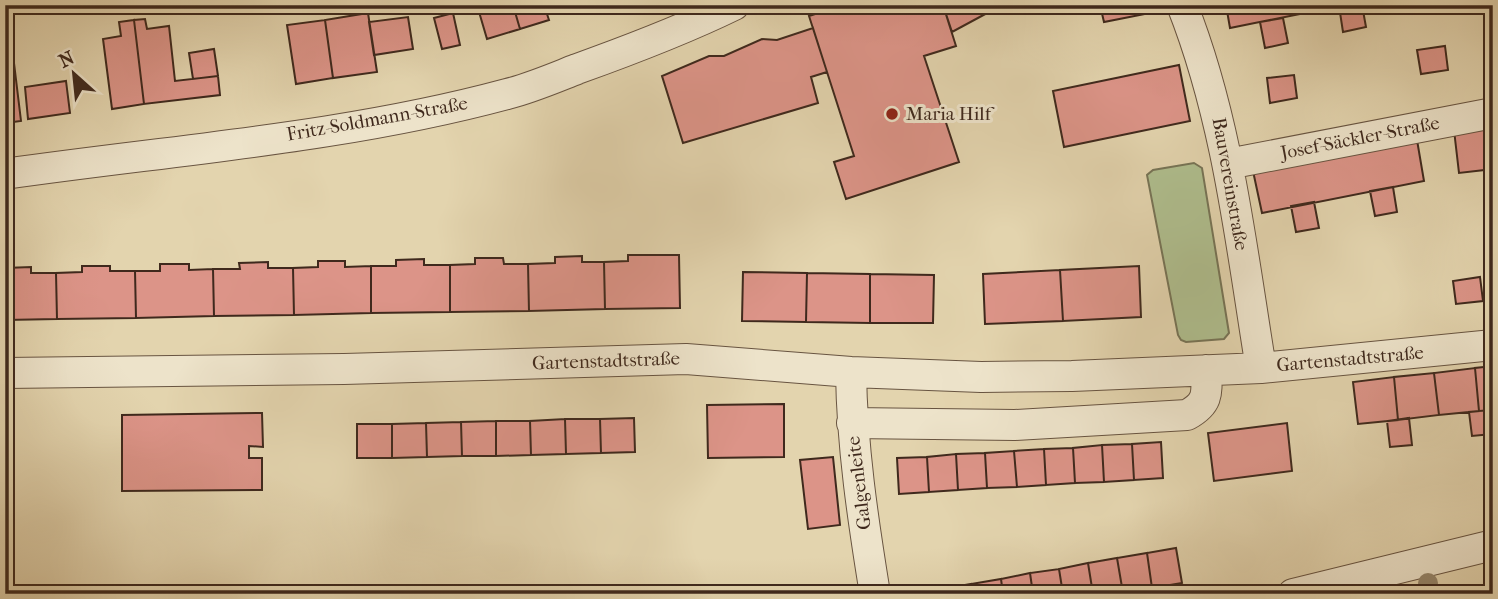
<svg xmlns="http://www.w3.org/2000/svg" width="1498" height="599" font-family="'IM FELL French Canon',serif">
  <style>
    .green { fill: #afbe8e; stroke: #777456; stroke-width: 2 }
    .building { fill: #dc9488; stroke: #3f291d; stroke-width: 2 }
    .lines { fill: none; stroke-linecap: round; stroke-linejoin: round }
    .minor-casing { stroke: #685441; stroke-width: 32 }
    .minor { stroke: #ede3ca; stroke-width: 30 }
    .tree { fill: #95866b }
    .poi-dot { fill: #8f2418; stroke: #ede3ca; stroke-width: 2.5 }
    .labels { text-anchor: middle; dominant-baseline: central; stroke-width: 6; stroke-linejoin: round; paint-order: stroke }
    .poi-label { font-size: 19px; fill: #3f291d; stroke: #ede3ca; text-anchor: start }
    .street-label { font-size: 19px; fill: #3f291d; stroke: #ede3ca }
  </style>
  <rect width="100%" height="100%" fill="#e3d4ae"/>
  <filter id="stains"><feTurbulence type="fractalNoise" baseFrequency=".00286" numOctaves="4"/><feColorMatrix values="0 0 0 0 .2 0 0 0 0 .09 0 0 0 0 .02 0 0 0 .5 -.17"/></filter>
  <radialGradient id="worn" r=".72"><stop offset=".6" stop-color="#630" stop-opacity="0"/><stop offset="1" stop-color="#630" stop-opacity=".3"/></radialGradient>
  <path class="green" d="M1194,163L1202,168L1229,333L1224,339L1186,342L1181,340L1178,335L1147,175L1153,170Z"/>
  <path class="building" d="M477,5H513L520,29L487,39Z
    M513,5H544L549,20L520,29Z
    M843,5H943L956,46L924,56L959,162L846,199L834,162L854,156L809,16Z
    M943,5H1002L952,32Z
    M1100,5H1149L1150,13L1104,22Z
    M1226,5H1345L1230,28Z
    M1362,5L1366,27L1343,32L1339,6Z
    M368,13L377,72L333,78L325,20Z
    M453,13L460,45L442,49L434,18Z
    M408,17L413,49L374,55L369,22Z
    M1283,18L1288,43L1265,48L1260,22Z
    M145,19L147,29L169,26L175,81L218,76L220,95L144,104L134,20Z
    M134,20L144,104L112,109L103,39L121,36L119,22Z
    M325,20L333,78L296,84L287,25Z
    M813,28L827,72L811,77L818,103L683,143L662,76L709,56H724L762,39L777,40Z
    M1445,46L1448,70L1421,74L1417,50Z
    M214,49L218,76L193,79L189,53Z
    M14,63L21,121L5,123V64Z
    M1179,65L1190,121L1064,147L1053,91Z
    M1294,75L1297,98L1270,103L1267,78Z
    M66,81L70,113L28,119L25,87Z
    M1493,126V169L1459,173L1454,130Z
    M1417,140L1424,181L1262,213L1253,171Z
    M1393,187L1397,212L1375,216L1370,191Z
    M1314,202L1319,228L1296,232L1291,206Z
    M628,255H679L680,308L605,309L604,262L628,261Z
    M582,256V262H604L605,309L529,311L528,264L555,263V257Z
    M475,258H503L504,264H528L529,311L450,312V265L475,264Z
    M424,259V265H450V312L371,313V266H396V260Z
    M318,261H345V267L371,266V313L294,315L293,268L318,267Z
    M268,262V268H293L294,315L214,316L213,269H240L239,263Z
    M160,264H189V270L213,269L214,316L136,318L135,271H160Z
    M82,266H110V271H135L136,318L57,319L56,273L82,272Z
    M1139,266L1141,317L1063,321L1060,270Z
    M31,267V273H56L57,319L5,320V268Z
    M1060,270L1063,321L985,324L983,274Z
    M743,272L807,273L806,322L742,321Z
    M807,273L870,274V323L806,322Z
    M870,274L934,275L933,323H870Z
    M1480,277L1483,301L1456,304L1453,281Z
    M1493,366V410L1479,411L1475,368Z
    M1475,368L1479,411L1439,415L1434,373Z
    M1434,373L1439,415L1398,420L1394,377Z
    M1394,377L1398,420L1358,424L1353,382Z
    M784,404V457L708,458L707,405Z
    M1490,410L1492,434L1472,436L1469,412Z
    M262,413L263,447L249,446V458H262V490L122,491V415Z
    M634,418L635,452L601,453L600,419Z
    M1409,418L1412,445L1390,447L1387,421Z
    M565,419H600L601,453L566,454Z
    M565,419L566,454L531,455L530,421Z
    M496,421H530L531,455L496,456Z
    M496,421V456H462L461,422Z
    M461,422L462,456L427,457L426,423Z
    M426,423L427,457L392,458V424Z
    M1287,423L1292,471L1214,481L1208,433Z
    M357,424H392V458H357Z
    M1161,442L1163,478L1134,480L1132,444Z
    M1132,444L1134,480L1104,482L1102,445Z
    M1102,445L1104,482L1075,483L1073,448Z
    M1073,448L1075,483L1046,485L1044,449Z
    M1044,449L1046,485L1017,487L1014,451Z
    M1014,451L1017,487L987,488L985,453Z
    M985,453L987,488L958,490L956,454Z
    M956,454L958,490L929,492L927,457Z
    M833,457L840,525L808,529L800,460Z
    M927,457L929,492L899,494L897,458Z
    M1176,548L1182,583L1152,588L1147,553Z
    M1147,553L1152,588L1123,593L1117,558Z
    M1117,558L1123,593L1093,594L1088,563Z
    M1088,563L1093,594H1063L1059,569Z
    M1059,569L1063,594H1033L1030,573Z
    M1030,573L1033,594H1003L1001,579Z
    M1001,579L1003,594H973L971,584Z
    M971,584L973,594H943L942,589Z
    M942,589L943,594H913Z"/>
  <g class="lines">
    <defs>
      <path id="minor" d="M1182,5C1228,121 1241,246 1261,368
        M1228,164L1493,113
        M5,174C172,150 344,138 507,94C531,88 554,78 577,69C630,50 683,30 734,5
        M851,372C852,447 863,520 875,594
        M5,373L344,369L686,359L851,372L981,377L1072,376L1261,368L1493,345
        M852,423L1015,425L1187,415C1209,403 1207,393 1206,370
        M1293,594L1493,545"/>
    </defs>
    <use href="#minor" class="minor-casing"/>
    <use href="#minor" class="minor"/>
  </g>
  <circle class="tree" cx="1428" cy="583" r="10"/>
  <circle class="poi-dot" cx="892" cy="114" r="7"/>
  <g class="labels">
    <g class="poi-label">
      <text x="906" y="114">Maria Hilf</text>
    </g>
    <g class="street-label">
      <text transform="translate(377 119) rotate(-10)">Fritz-Soldmann-Straße</text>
      <text transform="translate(1360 138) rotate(-11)">Josef-Säckler-Straße</text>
      <text transform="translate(1230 184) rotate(80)">Bauvereinstraße</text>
      <text transform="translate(1350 359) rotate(-5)">Gartenstadtstraße</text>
      <text transform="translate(606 361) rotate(-2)">Gartenstadtstraße</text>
      <text transform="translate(859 483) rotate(-97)">Galgenleite</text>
    </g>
  </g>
  <rect width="1498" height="599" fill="none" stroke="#e3d4ae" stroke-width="28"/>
  <rect x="7" y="7" width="1484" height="585" fill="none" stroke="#3f291d" stroke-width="3.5"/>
  <rect x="14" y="14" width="1470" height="571" fill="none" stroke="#3f291d" stroke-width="2"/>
  <g transform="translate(74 74) rotate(333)" stroke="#ede3ca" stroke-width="5" paint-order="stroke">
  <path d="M0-5L12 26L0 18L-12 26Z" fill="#3f291d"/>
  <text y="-10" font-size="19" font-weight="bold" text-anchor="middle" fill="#3f291d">N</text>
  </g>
  <rect width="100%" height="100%" filter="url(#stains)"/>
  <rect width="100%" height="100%" fill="url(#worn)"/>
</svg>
